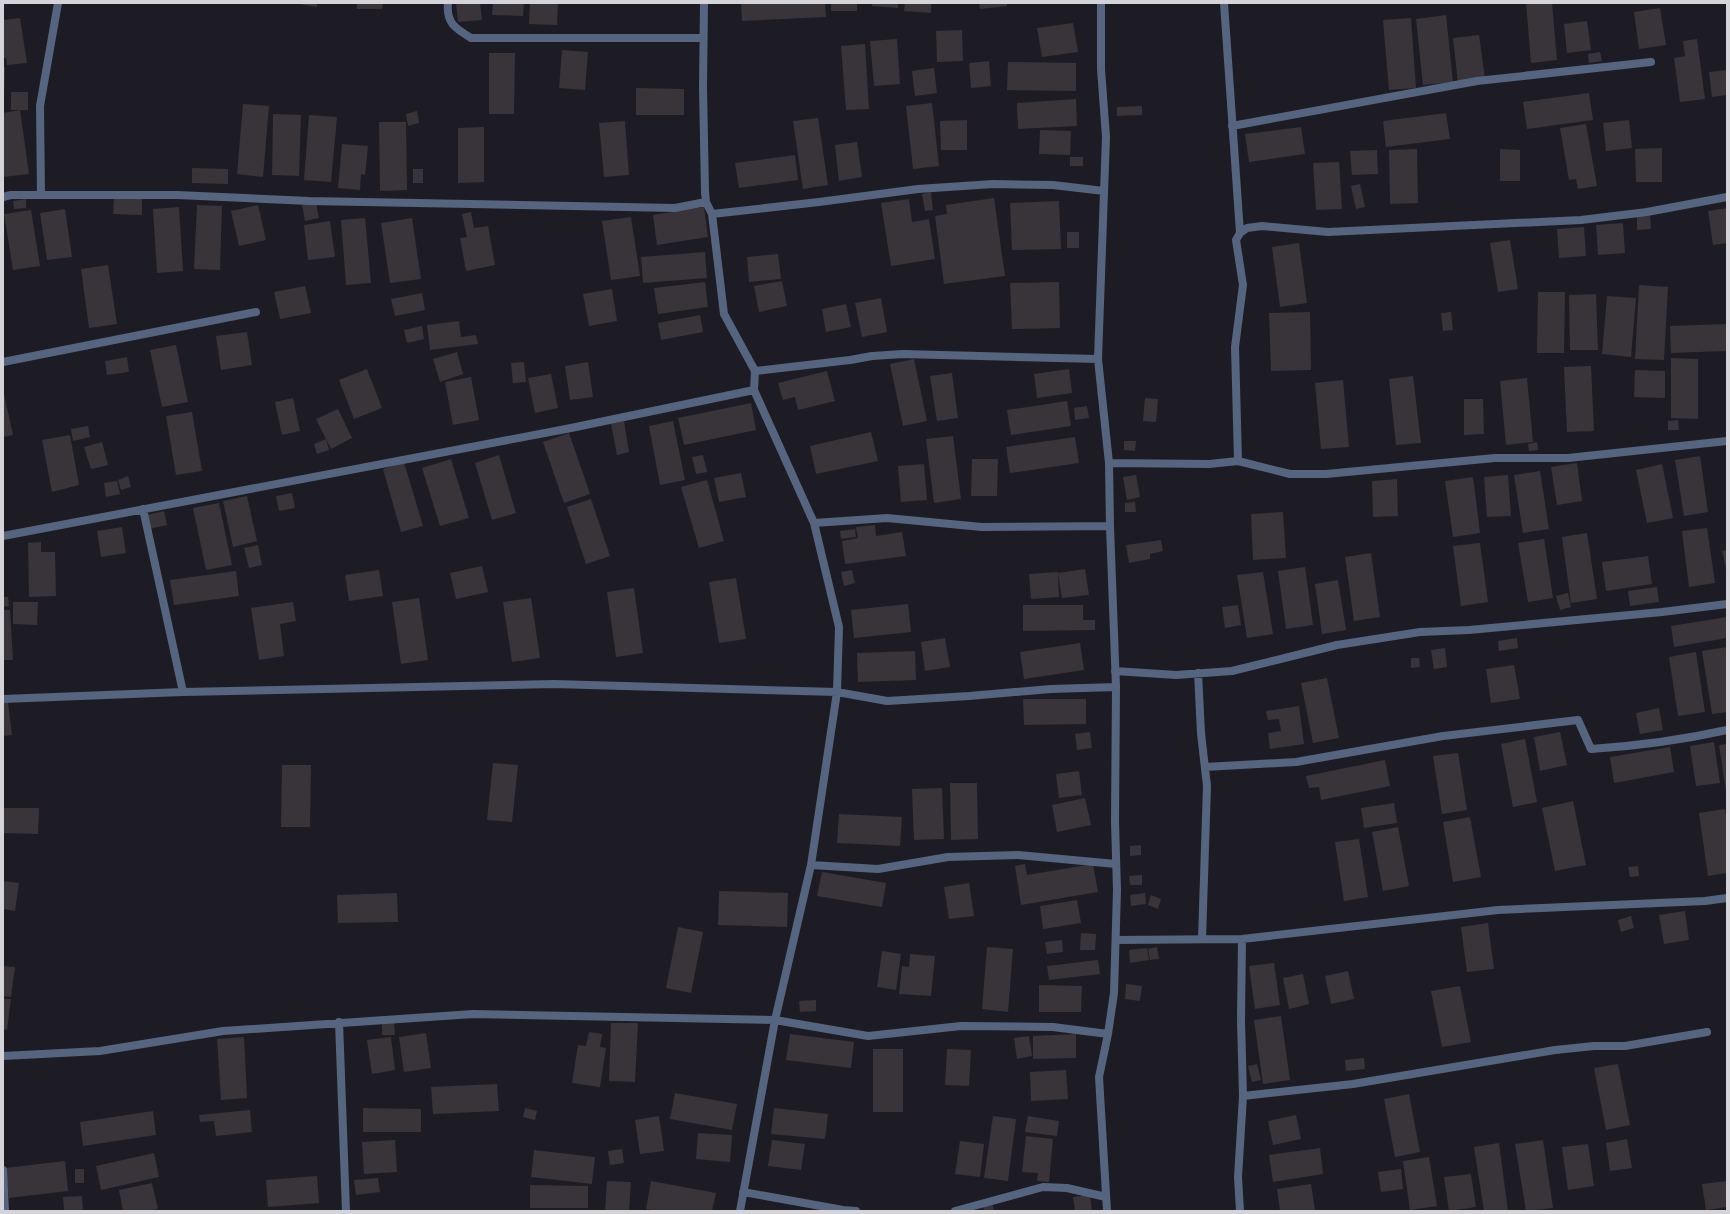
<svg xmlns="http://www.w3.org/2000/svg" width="1730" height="1214" font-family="Ubuntu,sans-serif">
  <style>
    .building { fill: #39333a }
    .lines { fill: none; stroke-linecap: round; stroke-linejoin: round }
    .minor { stroke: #55657f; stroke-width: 8 }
  </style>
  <rect width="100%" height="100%" fill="#1d1c24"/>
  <path class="building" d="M293,3H317V7Z
    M357,3H383L382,9H357Z
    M456,3H480L482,20L458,22Z
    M493,3H524L523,16L492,15Z
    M530,3H558L557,25L529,24Z
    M741,3H825L826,17L742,21Z
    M831,3H857V11H831Z
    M872,3H898V8L872,6Z
    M905,3H931V13L904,11Z
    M979,3H1007V6L980,9Z
    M1526,3H1552L1557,60L1531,63Z
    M1660,8L1666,45L1639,49L1634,12Z
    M1446,15L1453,82L1423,85L1416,19Z
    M20,18L27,63L7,65L6,58H3V20Z
    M1411,18L1416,88L1389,90L1383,20Z
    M1587,21L1591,50L1567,53L1564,24Z
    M1073,23L1078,52L1042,57L1037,28Z
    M962,30L963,61L937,62L936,31Z
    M1479,35L1485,79L1458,83L1453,38Z
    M897,39L900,84L874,86L870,41Z
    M1697,39L1705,99L1680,102L1674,58L1685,56L1683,41Z
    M865,44L869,109L846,110L841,46Z
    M562,50L588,52L585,90L559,88Z
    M1600,52L1602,61L1589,63L1588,54Z
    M489,53H515L514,114H489Z
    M989,61L991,86L971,88L969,63Z
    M1008,62L1076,63V91L1007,90Z
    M3,67H5L4,99H3Z
    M934,68L937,93L915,96L912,71Z
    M1727,70V95L1712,97L1709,72Z
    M636,88L684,89V115H636Z
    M11,92H28V110H11Z
    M1589,93L1593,120L1527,129L1523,102Z
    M1076,99L1077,126L1018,129L1017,103Z
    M932,103L939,166L913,169L906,106Z
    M243,104L269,106L263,177L237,174Z
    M1142,106V115L1117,116V107Z
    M20,110L29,174L3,177V113Z
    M417,111L419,123L408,126L406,114Z
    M1446,113L1450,139L1386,147L1383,121Z
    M273,114L301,115L299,176L272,175Z
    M309,115L337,117L331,182L304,180Z
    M818,118L828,185L803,189L793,121Z
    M967,120V150H941L940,121Z
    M1629,120L1632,148L1606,151L1603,123Z
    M625,121L629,175L604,177L599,123Z
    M379,122H406L407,190L380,191Z
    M1586,124L1597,186L1578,189L1576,179L1569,180L1560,128Z
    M484,127V182L458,183V128Z
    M1301,127L1305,154L1249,162L1245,134Z
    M1040,130L1071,131L1070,155L1039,154Z
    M857,142L862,177L839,181L835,145Z
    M342,144L368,146L365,175L361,174L360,190L338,188Z
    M1662,148V182H1636L1635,149Z
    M1417,149L1418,203L1390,204L1389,150Z
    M1500,149L1520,150V181H1500Z
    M1377,150L1378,174L1352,175L1350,151Z
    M795,155L798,180L739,188L735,163Z
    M1070,157H1083V166H1070Z
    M1339,162L1342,209L1316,210L1313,163Z
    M192,168L228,169V184L192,183Z
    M413,169H423V183H413Z
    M1360,184L1365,207L1356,209L1351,186Z
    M931,192L933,210L925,211L922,194Z
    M114,198H142V215L113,214Z
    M994,198L1005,276L944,284L935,216L947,214L946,205Z
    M26,199V208L14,209L13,201Z
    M909,199L912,222L929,219L935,259L891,266L881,203Z
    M1059,201L1061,249L1012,250L1010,203Z
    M316,203L319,218L305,221L302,205Z
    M197,205L222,206L220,270L194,269Z
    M258,205L266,240L239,246L231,211Z
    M179,207L183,271L157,273L153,209Z
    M704,207L708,237L657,245L653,215Z
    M1727,208V243L1713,245L1708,211Z
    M65,209L72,257L47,260L40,213Z
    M31,210L40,266L13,270L4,214Z
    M471,212L474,228L488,226L495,265L466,271L460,238L467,237L462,214Z
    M1637,213H1650L1651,229L1637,230Z
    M631,217L640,276L611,280L602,221Z
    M365,218L371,283L346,285L341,220Z
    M412,218L421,279L390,283L381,223Z
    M330,221L335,257L308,260L304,225Z
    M1623,223L1625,253L1598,255L1596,225Z
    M1584,227L1586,256L1559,258L1557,229Z
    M1067,232H1079V248H1067Z
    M1510,240L1518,289L1498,292L1490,243Z
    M1299,243L1307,303L1280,307L1272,247Z
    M705,252L707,278L643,283L641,257Z
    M778,254L781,279L749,282L747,257Z
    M108,265L117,324L89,328L81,269Z
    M782,281L787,306L759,312L754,286Z
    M705,282L708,307L658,314L654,288Z
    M1059,282L1060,328L1012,329L1010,283Z
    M1639,285L1668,287L1664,360L1635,359Z
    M305,286L311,313L280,319L274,292Z
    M612,289L617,321L589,326L583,294Z
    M1538,292H1565L1564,353H1537Z
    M422,293L425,310L395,316L391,299Z
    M1596,294L1598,350H1570L1569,295Z
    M1607,296L1636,298L1631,357L1602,354Z
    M881,298L887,332L862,337L855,303Z
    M846,304L851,327L826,332L822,309Z
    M1310,312L1311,370L1271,371L1269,313Z
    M1451,312L1453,330L1443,331L1441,313Z
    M700,315L703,332L661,340L658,323Z
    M459,321L461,337L476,335L478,344L430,350L427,325Z
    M1727,324V351L1671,353L1670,326Z
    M422,326L424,339L407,343L404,330Z
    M247,332L252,365L221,370L216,336Z
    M176,345L188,402L162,407L150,350Z
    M457,352L463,374L440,382L433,359Z
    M127,357L129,372L107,375L105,361Z
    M1671,358L1698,359V419L1671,418Z
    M914,359L927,421L903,426L890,364Z
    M524,362L526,382L513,383L511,363Z
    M588,362L593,397L570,400L565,366Z
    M1591,366L1594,431L1567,432L1564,367Z
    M367,369L382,408L354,419L339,380Z
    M1069,369L1072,393L1037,398L1034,374Z
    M1635,370L1665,371V398L1634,397Z
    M827,371L835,401L798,410L795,397L783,400L778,383Z
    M952,373L958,418L937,421L930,376Z
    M551,374L558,408L535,413L528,378Z
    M1413,376L1421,443L1396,445L1389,379Z
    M471,377L479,420L453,425L445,382Z
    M1527,378L1533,442L1506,445L1500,381Z
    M1343,380L1349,447L1321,449L1315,383Z
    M3,389L13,435L3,437Z
    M293,398L300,431L282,435L275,402Z
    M1145,398L1158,399L1156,422L1143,421Z
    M1464,399H1483L1484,434L1464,435Z
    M1067,401L1071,426L1011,435L1007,410Z
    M751,403L756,430L684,445L678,418Z
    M1087,406L1089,418L1075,420L1074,408Z
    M338,409L352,438L331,449L316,419Z
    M192,412L202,471L176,475L166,416Z
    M1678,420L1679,430H1668V421Z
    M624,421L629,452L617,455L611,424Z
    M673,421L685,480L660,485L649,426Z
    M88,426L90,437L73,441L71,429Z
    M871,432L878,461L816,474L810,446Z
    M569,433L590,494L564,503L543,442Z
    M70,435L79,485L52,492L42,440Z
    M953,436L961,499L934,503L926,439Z
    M1075,437L1079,463L1010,473L1006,447Z
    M326,439L329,450L317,454L314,444Z
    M1124,441H1136L1135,451L1124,450Z
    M102,442L108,465L91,469L84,447Z
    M1537,442L1538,450L1529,451L1528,444Z
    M499,455L516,513L492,520L475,463Z
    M703,455L707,472L696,474L692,457Z
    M1700,456L1708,512L1684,516L1675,460Z
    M451,459L469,518L440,526L422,468Z
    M972,459H998L997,496H971Z
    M404,462L423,526L401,532L383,469Z
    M1577,463L1582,501L1557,505L1551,467Z
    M924,464L927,500L901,502L898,466Z
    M1662,464L1673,518L1647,523L1636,470Z
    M1540,471L1549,529L1523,533L1514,475Z
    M741,473L746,497L719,502L714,478Z
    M1136,475L1140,497L1127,500L1123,477Z
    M1508,475L1511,516L1487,517L1484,477Z
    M128,476L131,487L121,490L118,480Z
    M1473,477L1480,533L1453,537L1445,481Z
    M1397,479L1398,516L1373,517L1372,481Z
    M707,480L724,541L699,548L681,487Z
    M117,481L120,494L106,497L104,483Z
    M292,493L295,508L279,511L276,496Z
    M247,496L257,541L233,547L223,501Z
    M591,499L610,556L586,564L567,507Z
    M1135,502L1136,512H1125V503Z
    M219,503L232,565L206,570L193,508Z
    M164,511L167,525L149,529L147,515Z
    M1283,512L1286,558L1253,560L1251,514Z
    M875,525L876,536L902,532L906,556L845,564L842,541L858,538L856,527Z
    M122,527L126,553L101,557L97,531Z
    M1707,528L1715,583L1689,587L1682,531Z
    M855,529L856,537L841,539L840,531Z
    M1587,533L1597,599L1571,603L1562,537Z
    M1544,539L1553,598L1528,602L1518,543Z
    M1161,540L1163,551L1150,554V559L1129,563L1126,545Z
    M41,542V552H55L56,596L29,597L28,543Z
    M1480,543L1488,602L1461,606L1453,546Z
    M258,545L262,565L249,568L244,548Z
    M1727,550V569H1726L1722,551Z
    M1371,553L1380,617L1354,621L1345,557Z
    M1648,556L1652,584L1606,591L1602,562Z
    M482,566L488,592L456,599L450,573Z
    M1305,567L1313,625L1286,629L1278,571Z
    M1085,569L1089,595L1062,598L1058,573Z
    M379,570L383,596L349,601L345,575Z
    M852,570L855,583L844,586L841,572Z
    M236,571L239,596L174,605L170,580Z
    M1058,572L1059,597L1031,599L1029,574Z
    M1263,572L1273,634L1247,638L1237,575Z
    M736,578L746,639L719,643L709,582Z
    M1338,580L1346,630L1322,634L1315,584Z
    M1657,587L1659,602L1630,606L1628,591Z
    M634,588L643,653L616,657L607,592Z
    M1568,593L1571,607L1560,610L1556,596Z
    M3,597H8L9,606L3,607Z
    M419,598L428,660L401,664L392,602Z
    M531,598L540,658L512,662L503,602Z
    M13,602H38L37,625L13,624Z
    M293,602L296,621L280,624L284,656L259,660L251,608Z
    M908,604L911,632L854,638L851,610Z
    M1023,605H1083V620H1095V630L1023,631Z
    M1238,605L1241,625L1225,628L1222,607Z
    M3,610H10L13,660H3Z
    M1727,617V638L1674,647L1671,626Z
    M945,638L950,667L925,671L921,642Z
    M1517,638L1518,648L1499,651L1498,641Z
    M1080,643L1084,670L1024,679L1020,652Z
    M1727,647V712L1712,714L1702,651Z
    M1445,648L1447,667L1434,669L1431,650Z
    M915,651L916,680L858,682L857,653Z
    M1696,652L1705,712L1678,716L1669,657Z
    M1411,658H1419L1420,667L1411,668Z
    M1514,665L1520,699L1491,703L1486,669Z
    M1327,678L1339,738L1313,743L1301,683Z
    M1023,699H1086V724L1024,725Z
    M8,702L12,735L3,736V703Z
    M1299,706L1304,744L1270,749L1268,733L1281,731L1279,719L1268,720L1266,711Z
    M1659,708L1663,730L1640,734L1636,713Z
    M1090,732L1092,748L1077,750L1075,734Z
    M1560,732L1567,765L1540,771L1534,737Z
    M1525,739L1537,802L1513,807L1501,744Z
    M1714,742L1720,783L1696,786L1690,746Z
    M1727,744V792H1726L1719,745Z
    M1670,747L1674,772L1614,783L1610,757Z
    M1458,753L1467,810L1442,814L1433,756Z
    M1385,760L1390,786L1321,800L1319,787L1309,788L1306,776Z
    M493,763L518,765L512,822L487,820Z
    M282,765H311L310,827H281Z
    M1079,771L1082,795L1059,798L1056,774Z
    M950,783H977L978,839L951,840Z
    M942,788L944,839L914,840L912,789Z
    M1085,798L1091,825L1057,832L1052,805Z
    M1573,801L1586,865L1555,871L1542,808Z
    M1394,803L1397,823L1364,828L1361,808Z
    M3,808H39L38,834L3,833Z
    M1725,809L1727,820V873L1708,876L1699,813Z
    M839,814L902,817L900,846L837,843Z
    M1470,817L1481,877L1453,882L1443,822Z
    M1398,827L1409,886L1383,891L1372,832Z
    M1359,839L1368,897L1344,901L1335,842Z
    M1141,845V855L1130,856V846Z
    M1025,864L1027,875L1093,864L1098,892L1021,905L1015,866Z
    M1638,866L1639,876L1630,877L1628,867Z
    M822,872L886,883L882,907L817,896Z
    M1142,875V885H1130L1129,876Z
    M3,881L19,883L15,911L3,909Z
    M969,883L974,916L949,919L944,887Z
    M719,891L788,893L787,927L718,925Z
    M397,893L398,922L338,923L337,895Z
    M1145,893L1146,904L1131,906L1130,895Z
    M1151,895L1161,899L1158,909L1148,905Z
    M1077,900L1081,923L1043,929L1040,906Z
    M1685,911L1689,940L1664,944L1659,915Z
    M1631,916L1634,928L1621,932L1618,920Z
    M1488,923L1494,969L1467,972L1461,927Z
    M678,927L703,932L691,993L666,988Z
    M1081,933L1096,934L1095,950H1080Z
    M1062,940L1063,952L1047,954L1045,942Z
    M987,947L1013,949L1008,1012L982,1009Z
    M1157,947L1159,959L1150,960L1148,949Z
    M1147,948L1149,960L1130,963L1129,950Z
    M882,951L901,954L896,990L877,987Z
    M910,954L935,956L931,996L899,994L902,966L909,967Z
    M1098,960L1100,974L1049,980L1047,966Z
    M1274,963L1280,1005L1255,1009L1249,966Z
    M3,966L15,967L11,997L3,996Z
    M1348,971L1354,999L1331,1004L1325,976Z
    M1303,974L1309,1004L1289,1009L1283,978Z
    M1126,984L1142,986L1140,1001L1125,999Z
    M1039,985L1082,986L1081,1012H1039Z
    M1460,986L1471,1042L1442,1047L1431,991Z
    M3,999H11L7,1030L3,1029Z
    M816,1000V1011L800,1012L799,1001Z
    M1281,1016L1290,1080L1263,1084L1254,1020Z
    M382,1022H394L395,1035H382Z
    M611,1023H638L635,1082L609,1081Z
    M589,1032L602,1034L600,1047L606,1048L600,1087L572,1083L578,1045L586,1046Z
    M426,1033L431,1068L404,1072L399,1037Z
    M790,1034L854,1042L851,1068L786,1060Z
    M1076,1034V1058L1033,1059V1036Z
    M1029,1036L1032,1056L1017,1059L1014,1038Z
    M244,1037L247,1098L221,1100L217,1039Z
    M391,1037L395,1070L372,1074L367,1040Z
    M873,1049H903V1112H873Z
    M947,1049L971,1050L969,1086L945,1085Z
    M1364,1058L1365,1069L1346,1071L1345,1060Z
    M1257,1064L1261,1080L1252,1082L1248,1066Z
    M1618,1064L1630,1125L1606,1130L1594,1068Z
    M1066,1070L1068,1099L1031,1101L1030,1072Z
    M497,1084L499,1111L433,1114L431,1087Z
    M675,1093L737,1104L732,1130L670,1119Z
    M1409,1094L1420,1152L1395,1157L1384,1099Z
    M363,1108L421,1109V1132H363Z
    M525,1108L537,1111L535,1120L523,1117Z
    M774,1108L828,1114L825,1139L771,1134Z
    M250,1110L252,1132L216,1136L214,1121L200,1122L199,1115Z
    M153,1111L156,1135L83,1146L80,1122Z
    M1296,1115L1301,1139L1273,1145L1268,1121Z
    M659,1116L664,1151L640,1154L635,1120Z
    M993,1116L1016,1119L1008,1181L984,1178Z
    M1028,1116L1059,1121L1057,1136L1025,1132Z
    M698,1133L732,1135L730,1162L696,1159Z
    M1026,1136L1053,1139L1049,1182L1037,1181L1038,1173L1022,1172Z
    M1627,1139L1632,1168L1610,1171L1606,1143Z
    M395,1140L397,1172L364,1174L362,1142Z
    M772,1140L805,1144L801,1170L768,1166Z
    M1543,1140L1553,1208L1526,1211L1515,1144Z
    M960,1141L984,1144L980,1177L955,1174Z
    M1499,1143L1508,1211H1484L1474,1147Z
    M1588,1144L1594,1186L1568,1190L1562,1147Z
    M1320,1148L1323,1174L1273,1182L1269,1155Z
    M622,1149L624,1163L610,1165L608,1151Z
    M534,1150L595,1157L592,1184L531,1177Z
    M154,1153L159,1177L101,1190L96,1166Z
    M1429,1157L1437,1206L1410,1210L1403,1161Z
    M65,1161L68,1191L9,1198L5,1168Z
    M75,1169H84V1183H75Z
    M1401,1169L1403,1189L1381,1192L1378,1172Z
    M1471,1174L1476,1207L1449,1211L1444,1177Z
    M317,1176L319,1203L268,1207L266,1180Z
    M378,1178L380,1192L356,1195L354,1180Z
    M607,1181L631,1182L629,1211H605Z
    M651,1181L716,1193L712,1211H658L646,1209Z
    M1727,1181V1207L1706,1210L1702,1184Z
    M152,1183L158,1209L147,1211H123L119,1190Z
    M1311,1184L1315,1210L1280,1211L1277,1189Z
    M530,1185L588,1186V1208H530Z
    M1090,1195L1092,1211H1075L1073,1197Z
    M82,1196L83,1211H64L63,1197Z
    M992,1202L994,1211H984L983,1204Z"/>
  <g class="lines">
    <path class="minor" d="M448,3C446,23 455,28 471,38H703
      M704,3L703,87L705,192L706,202L712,214L724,314L755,371L754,390L814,523L839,627L837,692L811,865L775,1020L740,1211
      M1101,3V69L1106,137L1098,359L1109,463L1110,526L1116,687L1115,822L1117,890L1114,993L1108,1034L1099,1077L1107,1211
      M1224,3L1240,233
      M1232,126L1477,81L1651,62
      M41,195L40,106L58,3
      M3,197L11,195H177L309,201L675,208L706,202
      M712,214L819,202L918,189L993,184L1053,185L1104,191
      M3,362L256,312
      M755,371L850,360L872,356L903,354L1098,359
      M1238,461L1235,347L1243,285L1236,240L1240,233L1247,228L1262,226L1328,232L1581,220L1647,212L1727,197
      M1109,463L1209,464L1238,461L1290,474H1326L1495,458H1568L1727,441
      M143,509L183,692
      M814,523L887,518L982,527L1110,526
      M3,536L571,428L754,390
      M1115,671L1176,675L1232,671L1337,645L1420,632L1469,630L1662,612L1727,604
      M1198,673L1201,733L1207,786L1202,939
      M3,699L183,692L554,684L837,692L887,701L969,696L1051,689L1116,687
      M1205,767L1296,762L1443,736L1578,720L1591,749C1636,746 1682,740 1727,730
      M811,865L878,869L948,857L1018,855L1116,864
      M1116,940L1242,939L1498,910L1705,901L1727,898
      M339,1022L346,1211
      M3,1056L100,1051L223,1031L473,1014L775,1020L868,1036L961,1026L1053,1027L1108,1034
      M1243,1096L1353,1084L1555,1050L1594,1046H1625L1707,1032
      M3,1170L5,1211
      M743,1192L843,1210L856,1211
      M955,1211L1043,1187L1067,1188L1106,1197
      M1240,1211L1238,1177L1243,1096L1241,1020L1242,939"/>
  </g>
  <rect width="1730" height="1214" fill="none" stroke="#d3d3d8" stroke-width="8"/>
</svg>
